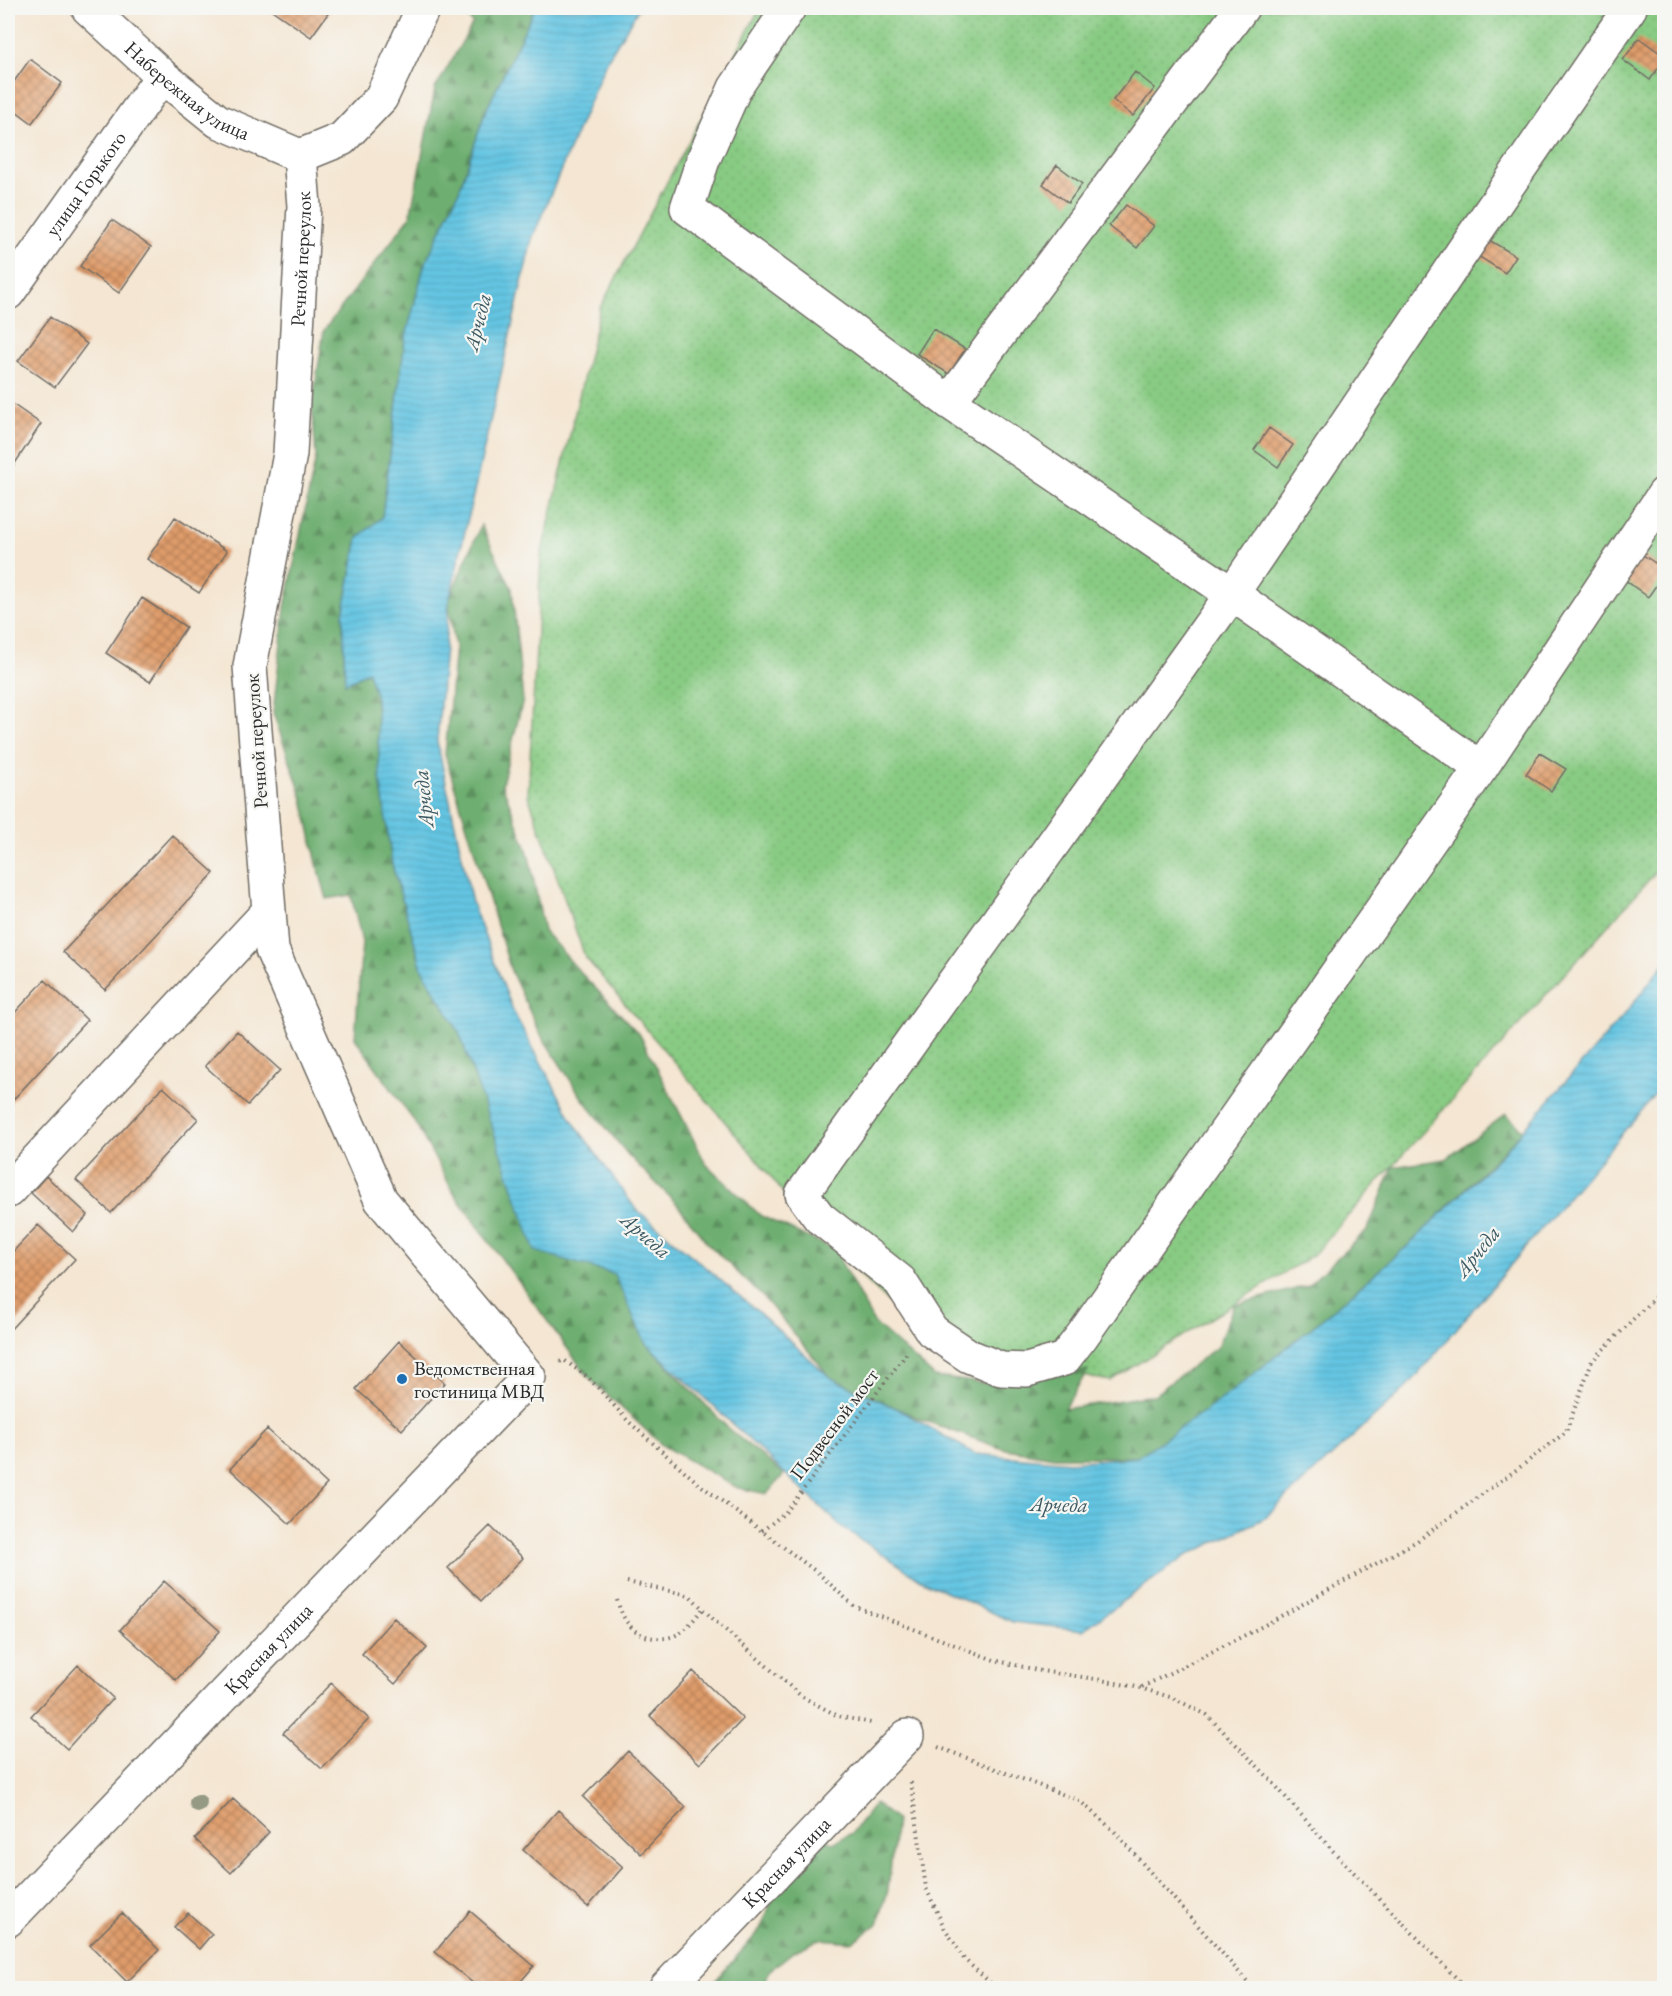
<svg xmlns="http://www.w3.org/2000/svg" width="1672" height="1996" font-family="'EB Garamond',serif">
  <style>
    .grass { fill: url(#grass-dots); stroke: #5a7b57; stroke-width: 1.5 }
    .forest { fill: url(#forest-firs); stroke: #4c6d4e; stroke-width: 1.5 }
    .water { fill: url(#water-rules); stroke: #487886; stroke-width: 1.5 }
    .building { fill: url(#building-cross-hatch) }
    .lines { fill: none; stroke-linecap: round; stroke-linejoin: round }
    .minor-casing { stroke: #716c65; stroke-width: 36 }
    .path { stroke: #716c65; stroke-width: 4; stroke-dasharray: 1.5 4.5; stroke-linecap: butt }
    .minor { stroke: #fff; stroke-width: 33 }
    .tree { fill: #959a84 }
    .poi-dot { fill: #1f6fb2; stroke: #f6f6f2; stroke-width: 2 }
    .labels { text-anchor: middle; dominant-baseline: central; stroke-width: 4.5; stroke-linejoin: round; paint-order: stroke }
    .street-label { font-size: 20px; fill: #2b2b2b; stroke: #f6f6f2 }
    .poi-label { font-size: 20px; fill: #2b2b2b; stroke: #f6f6f2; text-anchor: start }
    .water-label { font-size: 21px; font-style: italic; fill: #3c5962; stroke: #f6f6f2 }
  </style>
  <defs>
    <pattern id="grass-dots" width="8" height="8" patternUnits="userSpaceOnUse" patternTransform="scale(1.5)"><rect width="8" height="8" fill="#88cb83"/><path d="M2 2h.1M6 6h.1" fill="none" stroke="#76ae71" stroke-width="1.8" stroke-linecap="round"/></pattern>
    <pattern id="forest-firs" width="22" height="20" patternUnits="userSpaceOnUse" patternTransform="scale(1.5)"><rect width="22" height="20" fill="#6eaf71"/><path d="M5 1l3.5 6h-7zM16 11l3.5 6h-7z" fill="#5b8f5d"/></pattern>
    <pattern id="water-rules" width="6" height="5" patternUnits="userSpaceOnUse" patternTransform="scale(1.5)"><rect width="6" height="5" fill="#64c5e2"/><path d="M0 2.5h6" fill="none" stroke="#57a9c2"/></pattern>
    <pattern id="building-cross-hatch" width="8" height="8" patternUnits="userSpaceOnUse" patternTransform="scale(1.5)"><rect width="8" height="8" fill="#df9c6a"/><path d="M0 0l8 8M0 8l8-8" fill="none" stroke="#b57f57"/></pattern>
  </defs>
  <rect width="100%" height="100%" fill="#f6f6f2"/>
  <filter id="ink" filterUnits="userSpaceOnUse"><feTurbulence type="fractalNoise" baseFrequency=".0167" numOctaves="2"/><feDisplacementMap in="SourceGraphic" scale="12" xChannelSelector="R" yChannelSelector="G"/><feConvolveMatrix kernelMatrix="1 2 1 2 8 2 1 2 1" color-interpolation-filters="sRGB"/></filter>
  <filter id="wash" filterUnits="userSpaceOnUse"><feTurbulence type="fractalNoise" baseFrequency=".008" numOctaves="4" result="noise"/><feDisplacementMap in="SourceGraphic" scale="24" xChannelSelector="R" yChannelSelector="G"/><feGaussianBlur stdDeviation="1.35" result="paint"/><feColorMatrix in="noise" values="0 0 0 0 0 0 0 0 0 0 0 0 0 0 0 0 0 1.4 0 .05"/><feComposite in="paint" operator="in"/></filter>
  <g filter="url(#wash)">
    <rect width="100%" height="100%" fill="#f4e6d2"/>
    <path class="grass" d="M760,8H1664V863L1313,1255L1110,1381L939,1351L807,1223L759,1162L585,957L528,795L541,556L600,308Z"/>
    <path class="forest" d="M457,8H535L485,113L459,191L424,266L405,340L382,517L358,538L343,615L345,684L368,671L376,698L380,776L392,864L422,969L459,1032L535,1250L614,1274L645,1342L730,1430L784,1474L767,1494L738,1488L663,1446L589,1378L455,1195L414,1121L355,1038L362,942L351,895L327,899L317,864L303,799L273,713L285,607L316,457L312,405L324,330L410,217L435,89L473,23Z
      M481,525L512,589L523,700L502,784L528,852L544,931L581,973L640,1035L706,1164L761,1216L834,1249L874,1323L935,1377L991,1384L1088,1370L1064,1409L1154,1395L1217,1347L1234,1305L1307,1286L1368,1229L1393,1167L1446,1159L1506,1114L1523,1131L1412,1242L1320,1321L1218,1402L1137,1457H1054L1000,1448L920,1419L831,1378L763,1297L708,1244L677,1204L629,1156L582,1098L539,1032L511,971L445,755L455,647L448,601Z
      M875,1803L896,1820L888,1890L878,1924L852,1942L820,1939L793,1952L769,1971L762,1988H709L760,1930L792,1851L813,1830L833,1843L852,1833Z"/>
    <path class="water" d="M535,8H639L606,62L532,239L449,601L437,741L472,903L514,1013L574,1123L635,1208L756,1310L831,1378L898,1409L975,1454L1069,1462L1137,1457L1218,1402L1320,1321L1412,1242L1502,1154L1624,1015L1664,964V1084L1408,1386L1263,1519L1186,1556L1083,1630L1013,1622L923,1581L842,1527L645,1342L614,1274L535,1251L459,1032L422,969L392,864L380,776L376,698L368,671L345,684L343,615L358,538L382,517L405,340L424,266L459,191L485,113Z"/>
    <g id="blocks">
      <path class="building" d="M269,8H332L311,37Z
        M1639,38L1664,56V60L1650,80L1623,60Z
        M30,59L62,83L32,123L8,105V90Z
        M1135,72L1155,88L1133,116L1113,100Z
        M1057,165L1082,184L1068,203L1043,184Z
        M1126,205L1154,226L1137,248L1109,226Z
        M112,220L151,247L119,293L80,266Z
        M1489,240L1516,256L1505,273L1478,256Z
        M50,317L87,344L55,387L18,361Z
        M933,329L965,349L949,374L917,354Z
        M8,401L41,424L8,474Z
        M1269,428L1293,445L1278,467L1254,450Z
        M175,517L227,551L199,593L147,559Z
        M1643,555L1664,569V574L1648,597L1625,580Z
        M142,598L186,627L150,682L106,653Z
        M1540,753L1566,769L1551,791L1526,774Z
        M172,835L214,873L105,990L63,952Z
        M45,980L87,1020L8,1105V1020Z
        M237,1031L280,1070L248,1105L205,1066Z
        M163,1087L198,1119L111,1213L76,1180Z
        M46,1176L88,1215L73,1232L31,1193Z
        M38,1225L75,1259L8,1332V1257Z
        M399,1341L445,1383L402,1430L356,1389Z
        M267,1429L327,1484L290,1524L230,1469Z
        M490,1526L523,1558L481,1601L448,1568Z
        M164,1581L220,1631L176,1680L120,1630Z
        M394,1618L427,1648L395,1684L362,1654Z
        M78,1665L113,1698L67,1749L31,1716Z
        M693,1671L743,1719L700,1764L650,1716Z
        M331,1683L369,1719L322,1769L283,1733Z
        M628,1751L686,1807L641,1854L583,1797Z
        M233,1799L269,1832L231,1873L195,1839Z
        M558,1810L623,1867L588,1907L523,1850Z
        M470,1911L534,1966L515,1988H479L435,1952Z
        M122,1913L159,1950L127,1982L90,1945Z
        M188,1913L212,1934L199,1949L174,1927Z"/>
    </g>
  </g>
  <g filter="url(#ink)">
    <use href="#blocks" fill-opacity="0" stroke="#716c65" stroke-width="1.5"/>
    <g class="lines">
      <defs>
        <g id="minor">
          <path id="s1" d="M88,8L162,76L218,121L300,156"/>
          <path d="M789,8L735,88L703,160L687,208L949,402L1232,594L1481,768"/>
          <path d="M1630,8L1471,239L1232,594L802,1194L819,1217L900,1281L932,1331L969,1356L1001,1369L1027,1370L1064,1359L1082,1336L1481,768L1664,494"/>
          <path d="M300,156L342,139L381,98L423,8"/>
          <path id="s2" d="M8,293L162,76"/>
          <path d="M949,402L1242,8"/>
          <path d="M8,1191L268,912"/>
          <path id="s3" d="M8,1920L529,1377L381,1200L272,950L250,666L290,454L304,206L300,156"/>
          <path id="s4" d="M666,1988L907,1736"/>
        </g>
      </defs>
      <use href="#minor" class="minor-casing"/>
      <path class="path" d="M560,1362L564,1360L589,1378L629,1422L699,1484L818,1573L854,1606L994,1660L1041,1671L1096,1679L1141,1688L1173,1698L1207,1715L1268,1777L1333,1851L1466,1988
        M762,1531L787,1511L907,1353
        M627,1582L689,1595L714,1620L801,1696L838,1716L871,1723
        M617,1600C623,1621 634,1637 657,1638C664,1639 674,1637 680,1633C688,1627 696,1617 703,1609
        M1142,1687L1263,1626L1417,1541L1523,1465L1566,1432L1592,1361L1664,1288
        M938,1747L1080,1801L1114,1831L1253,1988
        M911,1782L926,1888L944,1927L964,1959L996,1988"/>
      <use href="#minor" class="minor"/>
    </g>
    <circle class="tree" cx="198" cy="1803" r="9"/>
  </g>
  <circle class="poi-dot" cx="402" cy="1379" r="6"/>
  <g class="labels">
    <g class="street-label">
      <text stroke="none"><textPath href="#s1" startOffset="130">Набережная улица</textPath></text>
      <text stroke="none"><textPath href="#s2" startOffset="134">улица Горького</textPath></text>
      <text stroke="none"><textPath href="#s3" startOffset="1952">Речной переулок</textPath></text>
      <text transform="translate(256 741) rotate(-94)">Речной переулок</text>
      <text transform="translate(834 1424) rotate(-53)">Подвесной мост</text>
      <text stroke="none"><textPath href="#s3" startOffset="376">Красная улица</textPath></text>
      <text stroke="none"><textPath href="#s4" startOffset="174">Красная улица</textPath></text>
    </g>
    <g class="poi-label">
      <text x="414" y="1368">Ведомственная<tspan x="414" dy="23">гостиница МВД</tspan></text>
    </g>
    <g class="water-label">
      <text transform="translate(477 322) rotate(-76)">Арчеда</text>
      <text transform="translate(423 799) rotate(-96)">Арчеда</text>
      <text transform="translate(646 1235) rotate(41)">Арчеда</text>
      <text transform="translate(1477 1251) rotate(-51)">Арчеда</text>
      <text transform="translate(1059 1504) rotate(1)">Арчеда</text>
    </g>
  </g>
  <rect width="1672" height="1996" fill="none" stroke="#f6f6f2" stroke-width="30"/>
</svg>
